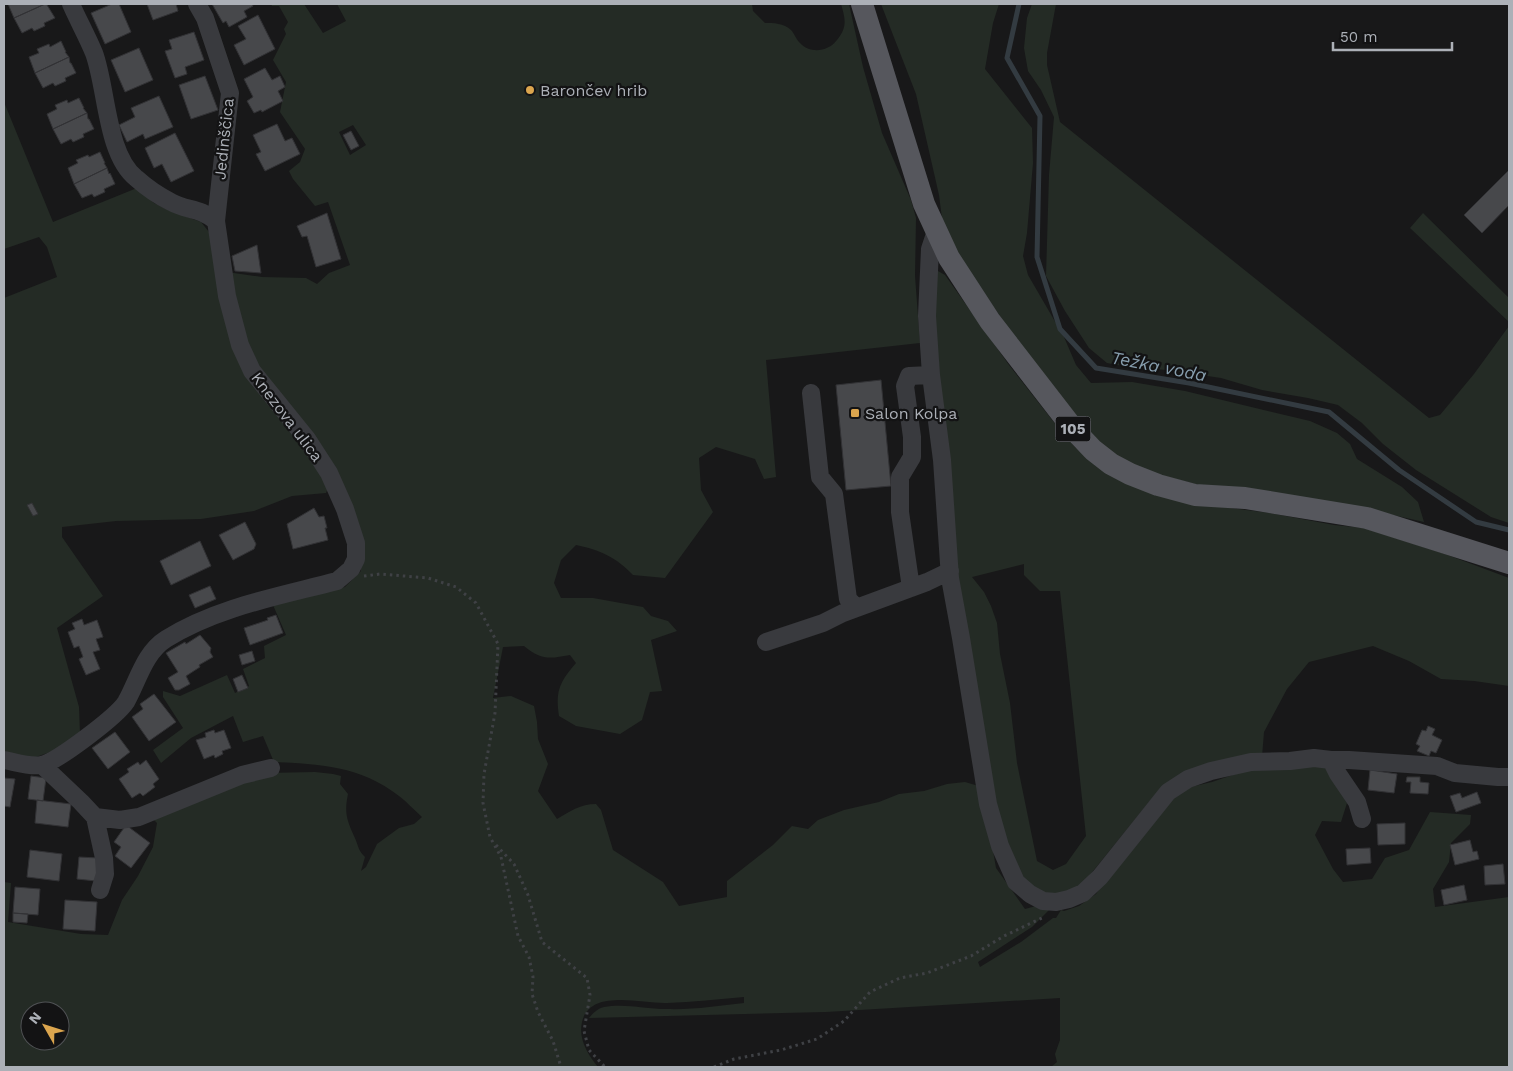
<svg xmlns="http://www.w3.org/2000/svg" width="1513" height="1071" font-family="'Work Sans',sans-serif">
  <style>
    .green { fill: #242b25; fill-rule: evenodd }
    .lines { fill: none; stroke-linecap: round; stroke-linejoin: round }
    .stream { stroke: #333b41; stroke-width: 5 }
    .building { fill: #47484b; stroke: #323235 }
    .path { stroke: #3f4145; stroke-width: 3; stroke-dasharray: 2.5 4; stroke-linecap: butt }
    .minor { stroke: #393a3e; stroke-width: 18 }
    .major { stroke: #56575d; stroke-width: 22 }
    .poi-dot { fill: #dba54e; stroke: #131314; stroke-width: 2 }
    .labels { text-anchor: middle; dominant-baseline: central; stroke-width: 4.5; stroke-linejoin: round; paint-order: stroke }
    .shield { fill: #131314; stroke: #7e8186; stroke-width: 1 }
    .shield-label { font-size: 15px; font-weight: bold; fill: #acb0b7 }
    .poi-label { font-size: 16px; fill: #acb0b7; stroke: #131314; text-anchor: start }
    .street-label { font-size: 16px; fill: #acb0b7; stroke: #131314 }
    .water-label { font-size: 18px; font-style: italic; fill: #879eae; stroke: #131314 }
  </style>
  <rect width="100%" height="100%" fill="#181819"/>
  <path class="green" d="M271,4H304L323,33L346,21L337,4H752L753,11L765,23C773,23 784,23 791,30C794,33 796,39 800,43C810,54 828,52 837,40C848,27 845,18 841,4H849L863,67L882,133L911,200L916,218L915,276L920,343L766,360L776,477L764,479L755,459L716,447L699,458L701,490L713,512L665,578L633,575C616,557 600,550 576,545L561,560L554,583L561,598H593L643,607L651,616L668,621L677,631L651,640L662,691L650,692L642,720L620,734L576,726L559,716C555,690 560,682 576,663L570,655C549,659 541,660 524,646L503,647L493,698L511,696L534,706L537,722L538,739L548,764L538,791L557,819C571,811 580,804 596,804L601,810L613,850L663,882L679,906L727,897V881L773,845L792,826L808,829L818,820L844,810L879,802L899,794L924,791L947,784L965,782L982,787L996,868L1025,909L1036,906L1051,908L1032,927L978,962L980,967L1021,942L1053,918H1056L1061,910L1064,911L1079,906L1096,894L1113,869L1173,798L1186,788L1212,782L1253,768L1319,764L1328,770L1347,803L1341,822L1322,821L1315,835L1333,869L1343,882L1372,879L1385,858L1409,850L1430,812L1471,815L1470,824L1451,843L1449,862L1433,889L1435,907L1509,897V1067H1051L1057,1062L1055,1054L1060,1040V998L826,1012L589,1018C593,1013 597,1009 604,1007C624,1003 646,1009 666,1009C692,1010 718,1006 744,1003V997C718,999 693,1002 667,1003C642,1004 590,988 582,1022C578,1039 588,1055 598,1067H4V882L11,883L8,922L81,934L108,935L122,900L138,876L153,847L157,823L153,819L267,773L315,772L333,774L341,776L340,784L348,794C344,813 347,820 354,836C359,846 357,849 365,857L361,871L366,867L377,844L399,828L414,824L422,817C414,810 407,802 399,796C361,766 319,764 274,762L263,736L243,742L233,716L191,738L161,763L153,750L183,728L163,697V691L180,696L227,675L235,693L249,686L243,669L265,658L264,646L286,635L273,605L345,587L361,571L360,537L255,368L227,272L262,277L306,278L317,284L329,273L350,265L328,202L315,206L293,179L289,171L300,162L305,149L280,112L286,82L273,60L286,34L284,29L288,22L279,6H272ZM353,125L366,145L350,155L339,132ZM30,1011H60V1041H30Z
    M881,4H999L993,23L985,69L1032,128L1033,163L1027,233L1023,256L1028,275L1064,337L1076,365L1091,383L1132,382L1185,391L1310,421L1337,433L1350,444L1357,459L1402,487L1418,502L1424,522L1344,504L1199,485L1145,471L1112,453L1091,436L1030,360L944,234L939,195L916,94Z
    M1032,4H1056L1047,53V65L1060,122L1429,418L1440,415L1474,374L1509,326V523L1491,517L1416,470L1383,444L1362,423L1338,405L1308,398L1262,390L1221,378L1167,370L1128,367L1107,363L1089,348L1065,311L1046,276L1049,175L1054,117L1041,90L1028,71L1024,48L1027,18Z
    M4,102L53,222L137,188L154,203L168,210L201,222L209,232L225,311L309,451L328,488L326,493L292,496L254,511L201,519L116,521L62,527V537L103,596L57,628L79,707L80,734L59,749L33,758L4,753V298L57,277L47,247L39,237L4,249Z
    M1423,213L1509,298V322L1410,228Z
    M938,271L945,275L1009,365L1053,421L1075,447L1095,465L1207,505L1270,513L1334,525L1364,528L1445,554L1509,578V686L1474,681L1441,679L1409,661L1373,646L1309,662L1287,689L1264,732L1262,757L1149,802L1085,881L1070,892L1054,897L1042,894L1020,877L997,825L956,582L935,362L933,276ZM1024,564V575L1040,591H1060L1086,836L1066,864L1053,870L1037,861L1017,763L1010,703L1000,654L997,623L991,606L984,592L972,577Z"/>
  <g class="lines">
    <path class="stream" d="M1019,4L1007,58L1040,116L1037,257L1060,329L1096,368L1189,383L1329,412L1399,470L1476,522L1509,530"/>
  </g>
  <path class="building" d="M8,4H45L14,18Z
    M45,4H48L47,5L55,18L44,23L45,26L34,31L32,28L22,33L14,18Z
    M112,4H119L131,32L105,44L91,13Z
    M147,4H176L178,11L153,20Z
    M212,4H252L253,6L244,11L247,17L229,27L226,21L223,23Z
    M258,15L275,49L244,65L234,45L246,39L238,26Z
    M194,32L204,60L185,67L187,74L175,78L165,51L172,49L169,40Z
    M61,41L66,52H65L69,57L35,73L29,57L39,53L37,49L49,44L50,47Z
    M139,48L153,80L125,92L111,60Z
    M69,57L70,63H71L76,73L65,78L66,81L55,86L53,83L43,88L35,73Z
    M265,68L272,80L280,76L285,87L278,91L283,101L262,112L261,110L254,113L247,101L253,97L244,79Z
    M205,76L218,110L191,119L179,85Z
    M159,96L173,127L145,139L143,134L127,142L119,125L135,117L131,108Z
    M79,98L84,108H83L87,113L53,129L47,114L57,109L55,105L67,100L68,103Z
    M87,113L88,119H89L94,129L83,134L84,137L73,142L71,139L61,144L53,129Z
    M277,124L285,141L292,138L300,154L265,171L256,154L261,152L253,135Z
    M351,131L359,146L351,150L343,135Z
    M175,133L194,171L171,182L162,164L154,168L145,148Z
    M100,152L105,163H104L107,168L74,184L68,168L78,163L76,160L88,155L89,157Z
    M107,168L109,174L110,173L115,184L104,189L105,192L94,197L92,194L82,198L74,184Z
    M1509,170V205L1482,233L1464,215Z
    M327,213L341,259L316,267L307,236L302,237L297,226Z
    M257,245L261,273L235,271L232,256Z
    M881,380L891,486L846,490L836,385Z
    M32,503L38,514L33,516L27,505Z
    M314,508L319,517L324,516L327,528H325L328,540L293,549L287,524Z
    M245,522L256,544L254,549L233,560L219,535Z
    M200,541L211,566L171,585L160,561Z
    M210,586L216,599L195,608L189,595Z
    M276,615L283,633L250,645L244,628L268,620L267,618Z
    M82,619L84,625L97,620L103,637L96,639L100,650L93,652L100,669L86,675L79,659L83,657L79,646L74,648L68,632L75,629L72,623Z
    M200,635L211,648L210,652L213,657L199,665L200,667L186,676L190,684L179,690H175L168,678L178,672L166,653L185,642L186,644Z
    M252,651L255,661L242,665L239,655Z
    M242,675L248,688L238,692L233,679Z
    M154,694L176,722L149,741L132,717L143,709L140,704Z
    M1428,726L1435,729L1432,735L1442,740L1436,753L1431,751L1429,756L1417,751L1420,746L1416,744L1422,730L1426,731Z
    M214,730L215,733L224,730L231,748L222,751L223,754L215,758L214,755L204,759L196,740L206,737L205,733Z
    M115,732L130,752L108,769L92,748Z
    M146,760L159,779L153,784L155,787L143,796L140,793L132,798L119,779L129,772L127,769L138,762L140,765Z
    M1370,770L1397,774L1394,793L1368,790Z
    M31,776L46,778L43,801L28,799Z
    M1407,777H1420V782L1429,783L1428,794L1410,793L1411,782H1406Z
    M4,778L15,779L10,807L4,806Z
    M1477,792L1481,803L1456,812L1450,796L1460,793L1462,798Z
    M37,800L71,804L68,827L35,823Z
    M1405,823V844L1378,845L1377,824Z
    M126,825L150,843L131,868L115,856L121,847L114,842Z
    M1470,840L1473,852L1477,851L1479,859L1455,865L1450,845Z
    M1370,848L1371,863L1347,865L1346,849Z
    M30,850L62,854L59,881L27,877Z
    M79,857L98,858L96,881L77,879Z
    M1503,864L1505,884L1485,885L1484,866Z
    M1464,885L1467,900L1444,905L1441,890Z
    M15,887L40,889L38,915L13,913Z
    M65,900L97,902L95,931L63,929Z
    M13,913L28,914L27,923L13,922Z"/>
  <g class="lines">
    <path class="path" d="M364,576L380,574L428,578L456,587L476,603L498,644L495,713L484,774L483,803L490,837L501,857L518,936L529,957L533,977L532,994L538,1012L553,1041L561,1067
      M496,845L514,864L528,895L542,942L587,978L590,995L584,1031L589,1050L605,1067
      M714,1067L734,1059L781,1050L817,1039L844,1021L870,992L900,978L927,973L971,956L1004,936L1044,917"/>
    <path class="minor" d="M71,4C78,20 87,36 94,53C107,88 106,154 136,178C146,187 159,196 171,202C187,211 199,207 216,221
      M936,231L930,249L927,316L931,375L942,460L950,578L961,638L988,804L1000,846L1016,882L1030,894L1043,901L1056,902L1069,899L1083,893L1100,877L1168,792L1188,779L1211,771L1251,762L1290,761L1314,758L1331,760L1338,774L1357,802L1362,819
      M811,393L820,477L834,494L848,599L857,608
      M911,588L900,512V477L912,457V437L905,386L909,376L931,375
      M766,642L823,623L843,613L927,582L950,571
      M4,760C15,762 30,767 41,765C57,762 117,716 126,702C138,681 144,653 166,639C217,607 280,596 337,581L351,569L356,559V543L345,509L329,473L307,439L252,371L240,345L227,296L216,221L230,93L205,18L197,4
      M1331,760H1349L1437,766L1455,773L1498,777H1509
      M42,765L81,802L95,817L104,858L105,874L100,890
      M95,817L120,820L139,817L242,775L271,768"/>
    <path class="major" d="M862,4L924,204L949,258L990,321L1075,431L1093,450L1111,464L1130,474L1158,485L1195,495L1245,498L1367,518L1509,563"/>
  </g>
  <g class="poi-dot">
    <circle cx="530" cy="90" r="5"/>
    <rect x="850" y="408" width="10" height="10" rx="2.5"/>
  </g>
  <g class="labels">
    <rect class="shield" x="1055.5" y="416.5" width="35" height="25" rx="4"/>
    <g class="shield-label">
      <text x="1073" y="429">105</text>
    </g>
    <g class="poi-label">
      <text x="540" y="90">Barončev hrib</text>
      <text x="865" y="413">Salon Kolpa</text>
    </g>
    <g class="street-label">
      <text transform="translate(224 139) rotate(-84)">Jedinščica</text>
      <text transform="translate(287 417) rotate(53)">Knezova ulica</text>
    </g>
    <g class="water-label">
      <text transform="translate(1159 366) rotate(11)">Težka voda</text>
    </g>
  </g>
  <rect width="1513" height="1071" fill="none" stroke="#acb0b7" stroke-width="10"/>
  <g transform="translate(45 1026) rotate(309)"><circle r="24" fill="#131314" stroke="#505255"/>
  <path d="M0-4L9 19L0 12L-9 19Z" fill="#dba54e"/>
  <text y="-8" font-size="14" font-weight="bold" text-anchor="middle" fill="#acb0b7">N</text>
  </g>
  <path d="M1333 42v8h119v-8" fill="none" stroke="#acb0b7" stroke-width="2.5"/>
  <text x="1340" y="42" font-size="15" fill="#acb0b7" stroke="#131314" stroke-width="4" paint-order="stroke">50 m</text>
</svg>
